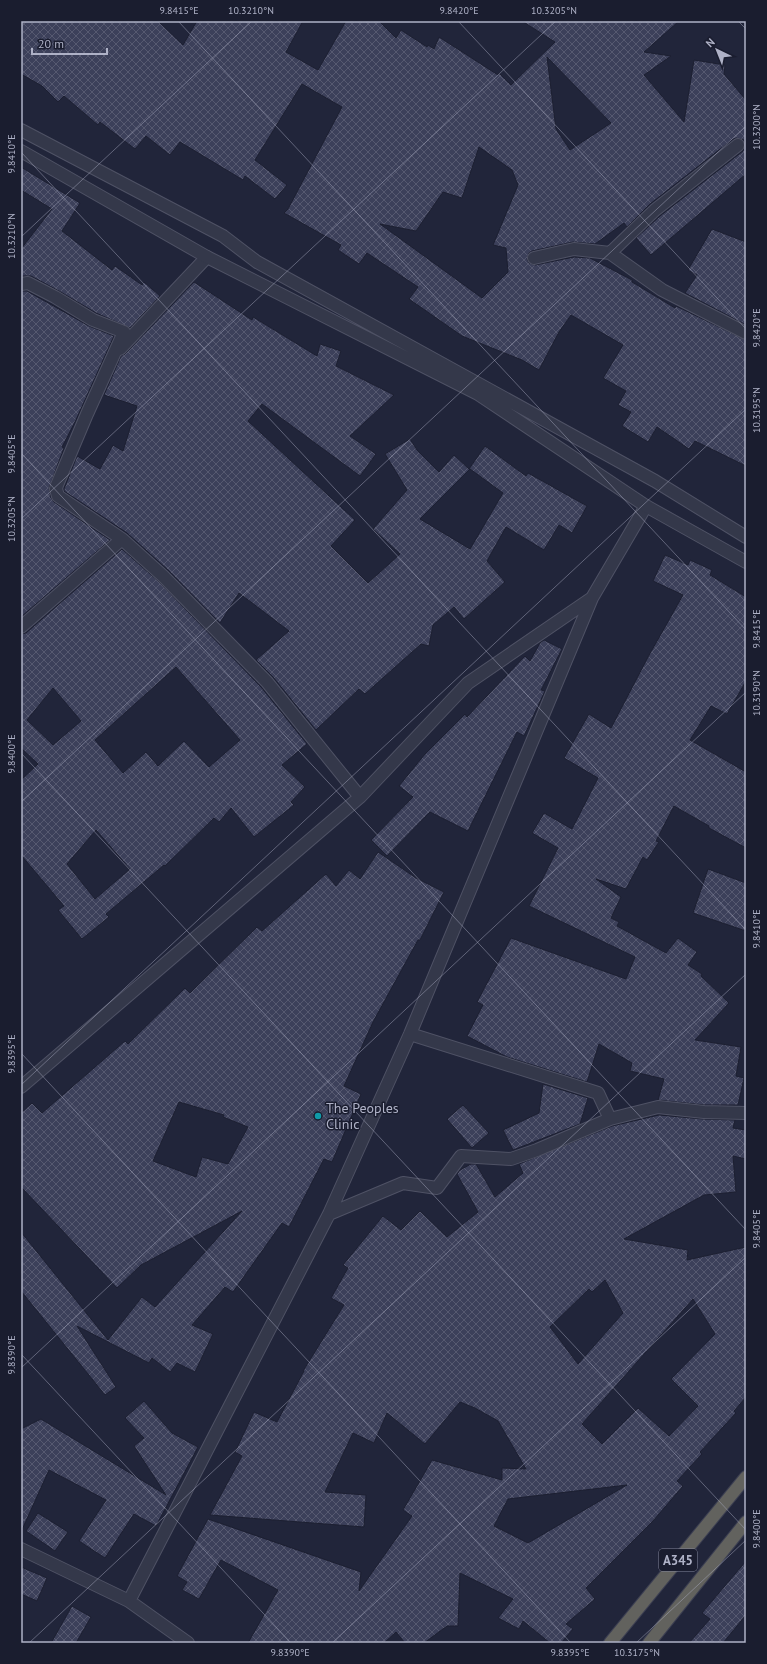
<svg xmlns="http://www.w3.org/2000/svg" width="767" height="1664" font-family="'PT Sans',sans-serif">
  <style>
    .building { fill: url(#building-cross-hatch); stroke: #1c1f31; fill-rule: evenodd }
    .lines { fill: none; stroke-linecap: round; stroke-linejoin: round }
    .minor-casing { stroke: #4f5265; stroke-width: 14 }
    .tertiary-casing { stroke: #4f5265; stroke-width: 14 }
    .trunk-casing { stroke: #3c3f52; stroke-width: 14 }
    .minor { stroke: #34384a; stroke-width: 12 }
    .tertiary { stroke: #34384a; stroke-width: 12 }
    .trunk { stroke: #62625e; stroke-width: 12 }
    .ticks { fill: none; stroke: #afb2c7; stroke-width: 1; stroke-opacity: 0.45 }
    .culture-dot { fill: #0f9aa8; stroke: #1a1d2f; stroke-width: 1.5 }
    .labels { text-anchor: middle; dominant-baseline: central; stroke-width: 3; stroke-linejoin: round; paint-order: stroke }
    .shield { fill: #1a1d2f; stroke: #828599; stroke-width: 1 }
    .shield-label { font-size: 13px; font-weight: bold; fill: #afb2c7 }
    .poi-label { font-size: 14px; fill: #afb2c7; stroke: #1a1d2f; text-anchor: start }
    .neatline { fill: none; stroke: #afb2c7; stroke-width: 1.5 }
    .ticks-label { font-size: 10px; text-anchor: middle; fill: #afb2c7 }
  </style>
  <defs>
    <pattern id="building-cross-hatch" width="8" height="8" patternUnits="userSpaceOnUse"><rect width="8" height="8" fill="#3c405a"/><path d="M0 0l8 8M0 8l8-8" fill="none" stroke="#565970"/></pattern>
  </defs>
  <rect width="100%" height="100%" fill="#21253a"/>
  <path class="building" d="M21,21H158L183,45L197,21H303L286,52L318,70L346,21H379L396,38L401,30L427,47L428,45L434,49L439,37L498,75L499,73L511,85L555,42L522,21H679L644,52L671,56L644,75L684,122L694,60L725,65L724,74L746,100V174L651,255L636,238L660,216L743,151L745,144L744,140L737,138L733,139L650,204L627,227L624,223L595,244L573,242L532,251L529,253L527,259L529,263L535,265L574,257L590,258L632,280V282L675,308L676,306L746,340V466L695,441L689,449L657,427L648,442L622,426L631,412L618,405L626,391L603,378L623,345L571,315L559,332L539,370L522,360L462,336L409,299L418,287L367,253L359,264L338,250L341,245L284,213L288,209L342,107L302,84L255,160L287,185L275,199L245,176L243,180L180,142L170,155L146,136L135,149L100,122L98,125L64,96L58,102L42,86L21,74ZM547,57L611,123L570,150L556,129ZM479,147L512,170L518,185L493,245L506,248L508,272L482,298L380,224L416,231L443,192L462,198Z
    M21,167L80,203L62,231L112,270L115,266L142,285L144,282L160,296L130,328L96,313L59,291L31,276H21V249L52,209L21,190Z
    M712,229L746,242V325L685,293L697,275L688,270Z
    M194,282L252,320L253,317L317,356L320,344L341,351L336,366L394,395L350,436L376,454L360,476L262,404L248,421L355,520L331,546L368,583L400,554L373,529L407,490L385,454L410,439L417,450L439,472L454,455L469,469L485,446L526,476L528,473L587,506L572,533L559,525L544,550L506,527L487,561L505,582L464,619L454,607L433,625L429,646L421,644L365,694L359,689L316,730L273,677L256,660L289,631L239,593L220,623L168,570L127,533L64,491V489L77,456L100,469L113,445L123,451L137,406L104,395L121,356L125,354ZM470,469L503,493L470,549L420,519Z
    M21,291H27L89,326L114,336L75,422L62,447L64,448L49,488L51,498L54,502L110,540L21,617Z
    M122,549L158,581L261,687L307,744L282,765L305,787L291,802L294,805L254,837L231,808L219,822L214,818L165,866L164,865L106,914L109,917L82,939L58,910L64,906L21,855V780L38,764L21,748V634L26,633ZM176,667L240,740L209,767L184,741L158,766L146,752L123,773L95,740ZM53,688L81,721L53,745L27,720ZM96,830L130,869L95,899L67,864Z
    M665,555L688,565L690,560L712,570L710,575L746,597V681L727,714L711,706L690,740L746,772V848L709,828V826L674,806L656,841L659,842L647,860L643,857L626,889L596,879L621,897L611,918L619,922L617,926L666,953L678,938L697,952L688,965L702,974L701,976L729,1003L695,1040L741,1047L736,1076L744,1078L738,1105H704L658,1100L664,1079L630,1071L632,1063L599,1044L587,1082L507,1057L467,1036L483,1005L477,1002L511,938L626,979L635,957L529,906L558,848L532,833L544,813L572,829L598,778L564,758L589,714L611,728L648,657L683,595L653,581Z
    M544,640L562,649L541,690L545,691L524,736L517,732L468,831L430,812L387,856L371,840L413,797L399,786L425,754L465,714L467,717L525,656L530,661L540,643Z
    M378,852L416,878L444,892L420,940H418L373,1022L344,1086L361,1094L332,1162L324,1159L289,1227L282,1223L233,1292L225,1287L192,1325L213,1334L195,1372L177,1363L170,1372L152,1358L149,1363L77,1326L116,1387L105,1395L21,1291V1232L108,1340L142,1297L155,1307L242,1211L141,1265L117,1288L21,1187V1113L32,1103L42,1113L125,1041L128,1044L185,988L190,993L257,927L262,931L326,874L336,886L349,870L360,879ZM179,1102L224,1115L223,1117L248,1127L228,1164L202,1157L196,1177L153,1161Z
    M708,869L746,883V931L693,913Z
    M543,1084L588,1098L580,1124L513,1150L503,1130L539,1113Z
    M463,1105L489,1133L472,1148L447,1119Z
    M659,1115L703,1119L735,1120L733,1128L746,1130V1159L733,1156L736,1192L704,1195L624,1239L688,1250L687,1260L746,1247V1397L734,1411L736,1413L700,1452L702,1454L677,1481L683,1486L653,1521L586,1588L595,1599L566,1624L573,1629L561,1643H550L523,1621L519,1629L498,1618L513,1599L460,1573L458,1626H447L424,1643H405L396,1632L384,1643H248L278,1590L221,1560L199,1599L182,1590L187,1582L177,1576L208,1519L361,1572L359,1591L412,1516L403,1510L432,1460L502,1480V1468L526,1469L498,1421L475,1408L460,1402L425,1444L387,1413L374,1443L353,1433L325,1492L366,1495L364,1527L210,1515L242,1456L235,1452L254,1412L277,1422L304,1371H303L344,1305L331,1298L348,1268L343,1265L383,1216L401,1230L420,1211L447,1237L478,1212L457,1174L460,1170L471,1164H476L495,1197L523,1173L519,1164L612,1126ZM605,1280L623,1313L578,1364L550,1327L589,1289L592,1292ZM693,1299L715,1334L671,1379L698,1406L669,1436L638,1408L602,1444L582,1424ZM627,1485L528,1543L494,1526L508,1499Z
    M144,1401L172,1433L198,1447L156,1526L134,1514L105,1558L79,1541L106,1500L49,1470L21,1532V1429L41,1419L166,1495L134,1446L144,1438L125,1418Z
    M38,1513L68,1532L55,1551L26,1531Z
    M746,1561V1615L723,1643H689L710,1619L702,1613Z
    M21,1567L47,1578L37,1601L21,1594Z
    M72,1606L91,1617L76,1643H51Z"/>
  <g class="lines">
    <defs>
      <path id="minor" d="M610,253L655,210L738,145
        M534,258L574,249L610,253L662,290L746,333
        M21,284L28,283L55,297L93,320L124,332L87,414L57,485L56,489L58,496L122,539L163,576L267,682L360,797
        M120,349L207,257
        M21,627L122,539
        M410,1034L598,1093L610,1119
        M21,1087L360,797L468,683L592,598
        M329,1214L403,1183L437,1188L461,1156L511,1159L537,1150L610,1119L658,1107L704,1112L746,1113
        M21,1549L129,1601L188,1643
        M129,1601L329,1214L410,1034L592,598L646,506"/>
      <path id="tertiary" d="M21,130L223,236L257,262L655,481L746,537
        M21,151L207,257L478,394L646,506L746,562"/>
      <path id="trunk" d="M610,1643L746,1477
        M649,1643L746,1522"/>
    </defs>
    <use href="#minor" class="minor-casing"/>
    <use href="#tertiary" class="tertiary-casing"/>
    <use href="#trunk" class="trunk-casing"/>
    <use href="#minor" class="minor"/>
    <use href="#tertiary" class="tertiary"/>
    <use href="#trunk" class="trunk"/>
  </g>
  <path class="ticks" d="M178,21L746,630M458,21L746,329M738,21L746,29M21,152L746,930M21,237L252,21M21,453L746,1230M21,519L556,21M21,753L746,1530M21,802L746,126M21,1053L571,1643M21,1085L746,409M21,1354L291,1643M21,1368L746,692M29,1643L746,974M332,1643L746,1257M636,1643L746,1540"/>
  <circle class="culture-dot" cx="318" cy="1116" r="4"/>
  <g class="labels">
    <rect class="shield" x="659" y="1549" width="38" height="22" rx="3"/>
    <g class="shield-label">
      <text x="678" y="1560">A345</text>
    </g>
    <g class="poi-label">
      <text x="326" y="1108">The Peoples<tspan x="326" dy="16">Clinic</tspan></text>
    </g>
  </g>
  <rect width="767" height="1664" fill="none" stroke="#1a1d2f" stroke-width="44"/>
  <g transform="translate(717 50) rotate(317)" stroke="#1a1d2f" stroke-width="3" paint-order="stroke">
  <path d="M0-3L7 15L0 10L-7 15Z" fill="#afb2c7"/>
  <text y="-6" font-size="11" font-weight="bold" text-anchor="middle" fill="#afb2c7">N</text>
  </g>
  <path d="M32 48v6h75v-6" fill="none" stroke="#afb2c7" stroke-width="2"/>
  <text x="38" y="48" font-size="12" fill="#afb2c7" stroke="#1a1d2f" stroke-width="3" paint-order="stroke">20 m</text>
  <rect x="22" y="22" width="723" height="1620" class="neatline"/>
  <g class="ticks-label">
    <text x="179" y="14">9.8415°E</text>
    <text x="251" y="14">10.3210°N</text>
    <text x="459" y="14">9.8420°E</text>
    <text x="554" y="14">10.3205°N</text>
    <text transform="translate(756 127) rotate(-90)" y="4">10.3200°N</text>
    <text transform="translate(11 154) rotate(-90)" y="4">9.8410°E</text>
    <text transform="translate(11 236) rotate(-90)" y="4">10.3210°N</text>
    <text transform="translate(756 328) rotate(-90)" y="4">9.8420°E</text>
    <text transform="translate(756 410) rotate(-90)" y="4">10.3195°N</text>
    <text transform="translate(11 454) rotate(-90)" y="4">9.8405°E</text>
    <text transform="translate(11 519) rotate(-90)" y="4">10.3205°N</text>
    <text transform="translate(756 629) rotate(-90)" y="4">9.8415°E</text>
    <text transform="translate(756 693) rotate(-90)" y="4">10.3190°N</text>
    <text transform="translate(11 754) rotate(-90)" y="4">9.8400°E</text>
    <text transform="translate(756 929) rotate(-90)" y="4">9.8410°E</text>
    <text transform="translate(11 1054) rotate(-90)" y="4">9.8395°E</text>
    <text transform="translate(756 1229) rotate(-90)" y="4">9.8405°E</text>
    <text transform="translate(11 1355) rotate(-90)" y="4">9.8390°E</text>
    <text transform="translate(756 1529) rotate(-90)" y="4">9.8400°E</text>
    <text x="290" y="1656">9.8390°E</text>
    <text x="570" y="1656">9.8395°E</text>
    <text x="637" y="1656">10.3175°N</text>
  </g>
</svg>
